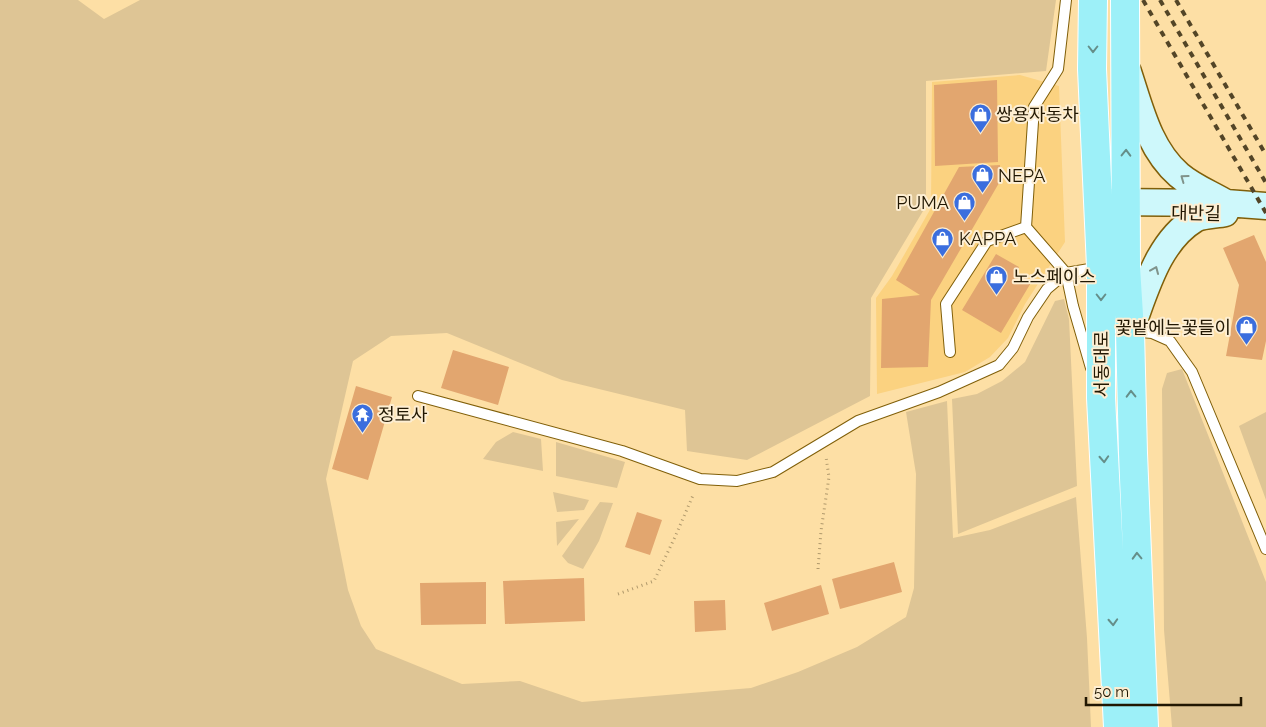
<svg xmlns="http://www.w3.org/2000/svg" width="1266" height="727" font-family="Raleway,'Noto Sans KR',sans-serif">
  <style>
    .built { fill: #fbd280 }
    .green { fill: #dec595 }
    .building { fill: #e2a66f }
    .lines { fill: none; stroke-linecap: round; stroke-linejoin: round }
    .lane-casing { stroke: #805f09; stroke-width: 12 }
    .secondary-casing { stroke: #805f09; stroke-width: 29 }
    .primary-casing { stroke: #fff; stroke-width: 30 }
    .path { stroke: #b0996c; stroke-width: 3; stroke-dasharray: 1 4; stroke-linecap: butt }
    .lane { stroke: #fff; stroke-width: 10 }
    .secondary { stroke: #cef8fb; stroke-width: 26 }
    .primary { stroke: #9df0f8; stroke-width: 28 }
    .rail { stroke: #534527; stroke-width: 4; stroke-dasharray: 6 6; stroke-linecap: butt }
    .oneway { stroke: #658e89 }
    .oneway2 { stroke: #80938b }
    .labels { text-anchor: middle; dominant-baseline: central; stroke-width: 4; stroke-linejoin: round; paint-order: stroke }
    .poi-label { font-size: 18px; fill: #211702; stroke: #fdeed2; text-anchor: start }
    .street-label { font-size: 18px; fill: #211702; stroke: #fdeed2 }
  </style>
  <rect width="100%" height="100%" fill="#fddfa5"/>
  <path class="built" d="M1020,75L1059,86L1065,242L1025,304L1008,338L990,357L965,372L877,394L876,298L892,276L931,208L932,82Z"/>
  <path class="green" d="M0,0H78L104,19L140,0H1056L1046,71L926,81V206L871,298L870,396L747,460L687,451L685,410L562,380L447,333L391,336L353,361L326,479L348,590L361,626L376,649L462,684L520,681L582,702L751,688L798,672L857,647L906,617L914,588L916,474L906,412L947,401L953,538L990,530L1076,497L1087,638L1091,727H0Z
    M1064,299L1069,319L1077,486L958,534L952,399L977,394L1002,381L1025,362L1055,301Z
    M1182,369L1266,582V727H1172L1164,630L1162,389L1167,373Z
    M1266,412V500L1239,426Z
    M513,432L541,439L543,471L483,459L496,442Z
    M556,442L625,462L617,488L556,476Z
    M553,492L589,500L584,510L557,512Z
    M600,502L613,503L599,541L583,569L568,563L562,556Z
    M579,519L557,546L556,522Z"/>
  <path class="building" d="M997,80L998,162L935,166L934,85Z
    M1000,165L999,183L931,300L928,367L881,368L882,299L920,295L896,280L959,167Z
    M1254,235L1266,262V341L1262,360L1226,356L1239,285L1223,248Z
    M996,254L1019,267L1016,272L1032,281L1001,333L962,310Z
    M453,350L509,367L498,405L441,388Z
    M356,386L392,397L368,480L332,469Z
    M637,512L662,520L650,555L625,547Z
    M894,562L902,592L840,609L832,579Z
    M584,578L585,621L505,624L503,581Z
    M486,582V624L421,625L420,583Z
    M821,585L829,614L772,631L764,603Z
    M725,600L726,630L695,632L694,601Z"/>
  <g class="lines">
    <defs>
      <path id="lane" d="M1066,0L1058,69L1034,107L1026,227L1066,273L1073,306L1091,368
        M1130,331L1152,333L1170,341L1192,372L1266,549
        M950,352L946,304L987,241L1026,227
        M418,396L622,451L700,479L737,481L773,472L858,421L939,392L999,365L1013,348L1028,317L1047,289L1066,273L1101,267"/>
      <path id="secondary" d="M1128,72C1140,108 1149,149 1179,175C1193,187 1211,194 1226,203
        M1105,202L1226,203L1266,206
        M1130,331C1145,293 1157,242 1195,219C1202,215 1216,215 1225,213"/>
      <path id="primary" d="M1093,0L1092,69L1101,267V398L1118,727
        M1125,0L1126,267L1130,331L1133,453L1144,727"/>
    </defs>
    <use href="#lane" class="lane-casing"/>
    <use href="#secondary" class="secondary-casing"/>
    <use href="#primary" class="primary-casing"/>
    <path class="path" d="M818,569L821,531L829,477L826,457
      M618,594L654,581L675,537L694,493"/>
    <use href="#lane" class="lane"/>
    <use href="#secondary" class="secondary"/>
    <use href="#primary" class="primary"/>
    <path class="rail" d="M1143,0L1266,213
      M1160,0L1266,183
      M1176,0L1266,155"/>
  </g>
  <defs><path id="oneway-chevron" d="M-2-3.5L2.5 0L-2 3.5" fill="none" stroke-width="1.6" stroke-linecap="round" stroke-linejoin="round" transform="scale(1.25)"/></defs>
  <g class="oneway">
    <use href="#oneway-chevron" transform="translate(1093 49) rotate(90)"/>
    <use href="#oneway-chevron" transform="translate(1126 153) rotate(-89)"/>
    <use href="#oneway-chevron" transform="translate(1101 297) rotate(90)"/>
    <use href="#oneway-chevron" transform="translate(1131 394) rotate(-91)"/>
    <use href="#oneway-chevron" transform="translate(1104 459) rotate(87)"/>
    <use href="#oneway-chevron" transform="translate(1137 556) rotate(-92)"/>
    <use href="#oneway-chevron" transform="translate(1113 622) rotate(87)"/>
  </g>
  <g class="oneway2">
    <use href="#oneway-chevron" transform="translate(1184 178) rotate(-144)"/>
    <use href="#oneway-chevron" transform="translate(1155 270) rotate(-67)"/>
  </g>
  <defs>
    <symbol id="shop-pin" viewBox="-11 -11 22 30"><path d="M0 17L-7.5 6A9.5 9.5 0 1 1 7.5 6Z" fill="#3b6ede" stroke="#fdeed2"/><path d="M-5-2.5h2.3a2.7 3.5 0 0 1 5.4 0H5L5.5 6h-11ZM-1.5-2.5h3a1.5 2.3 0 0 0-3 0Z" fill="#fff"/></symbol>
    <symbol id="temple-pin" viewBox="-11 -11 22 30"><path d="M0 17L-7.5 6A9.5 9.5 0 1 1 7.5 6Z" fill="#3b6ede" stroke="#fdeed2"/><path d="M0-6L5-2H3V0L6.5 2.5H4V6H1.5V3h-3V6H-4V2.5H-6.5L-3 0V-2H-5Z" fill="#fff"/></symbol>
  </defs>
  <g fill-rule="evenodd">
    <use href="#shop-pin" x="968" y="102" width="25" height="34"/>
    <use href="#shop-pin" x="970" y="162" width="25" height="34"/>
    <use href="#shop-pin" x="952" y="190" width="25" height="34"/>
    <use href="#shop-pin" x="930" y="226" width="25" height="34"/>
    <use href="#shop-pin" x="984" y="264" width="25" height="34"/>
    <use href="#shop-pin" x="1234" y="314" width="25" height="34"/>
    <use href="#temple-pin" x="350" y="402" width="25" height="34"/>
  </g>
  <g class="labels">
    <g class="poi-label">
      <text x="996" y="114">쌍용자동차</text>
      <text x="998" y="175">NEPA</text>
      <text x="949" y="202" text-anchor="end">PUMA</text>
      <text x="959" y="238">KAPPA</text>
      <text x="1013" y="276">노스페이스</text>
      <text x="1231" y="327" text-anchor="end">꽃밭에는꽃들이</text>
      <text x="378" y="414">정토사</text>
    </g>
    <g class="street-label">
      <text transform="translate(1196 213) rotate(1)">대반길</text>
      <text transform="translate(1101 364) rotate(-90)">서동대로</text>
    </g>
  </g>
  <path d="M1086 697v8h155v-8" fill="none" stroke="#211702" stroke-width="2.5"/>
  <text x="1094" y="697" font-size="15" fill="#211702" stroke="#fdeed2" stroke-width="4" paint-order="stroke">50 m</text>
</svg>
